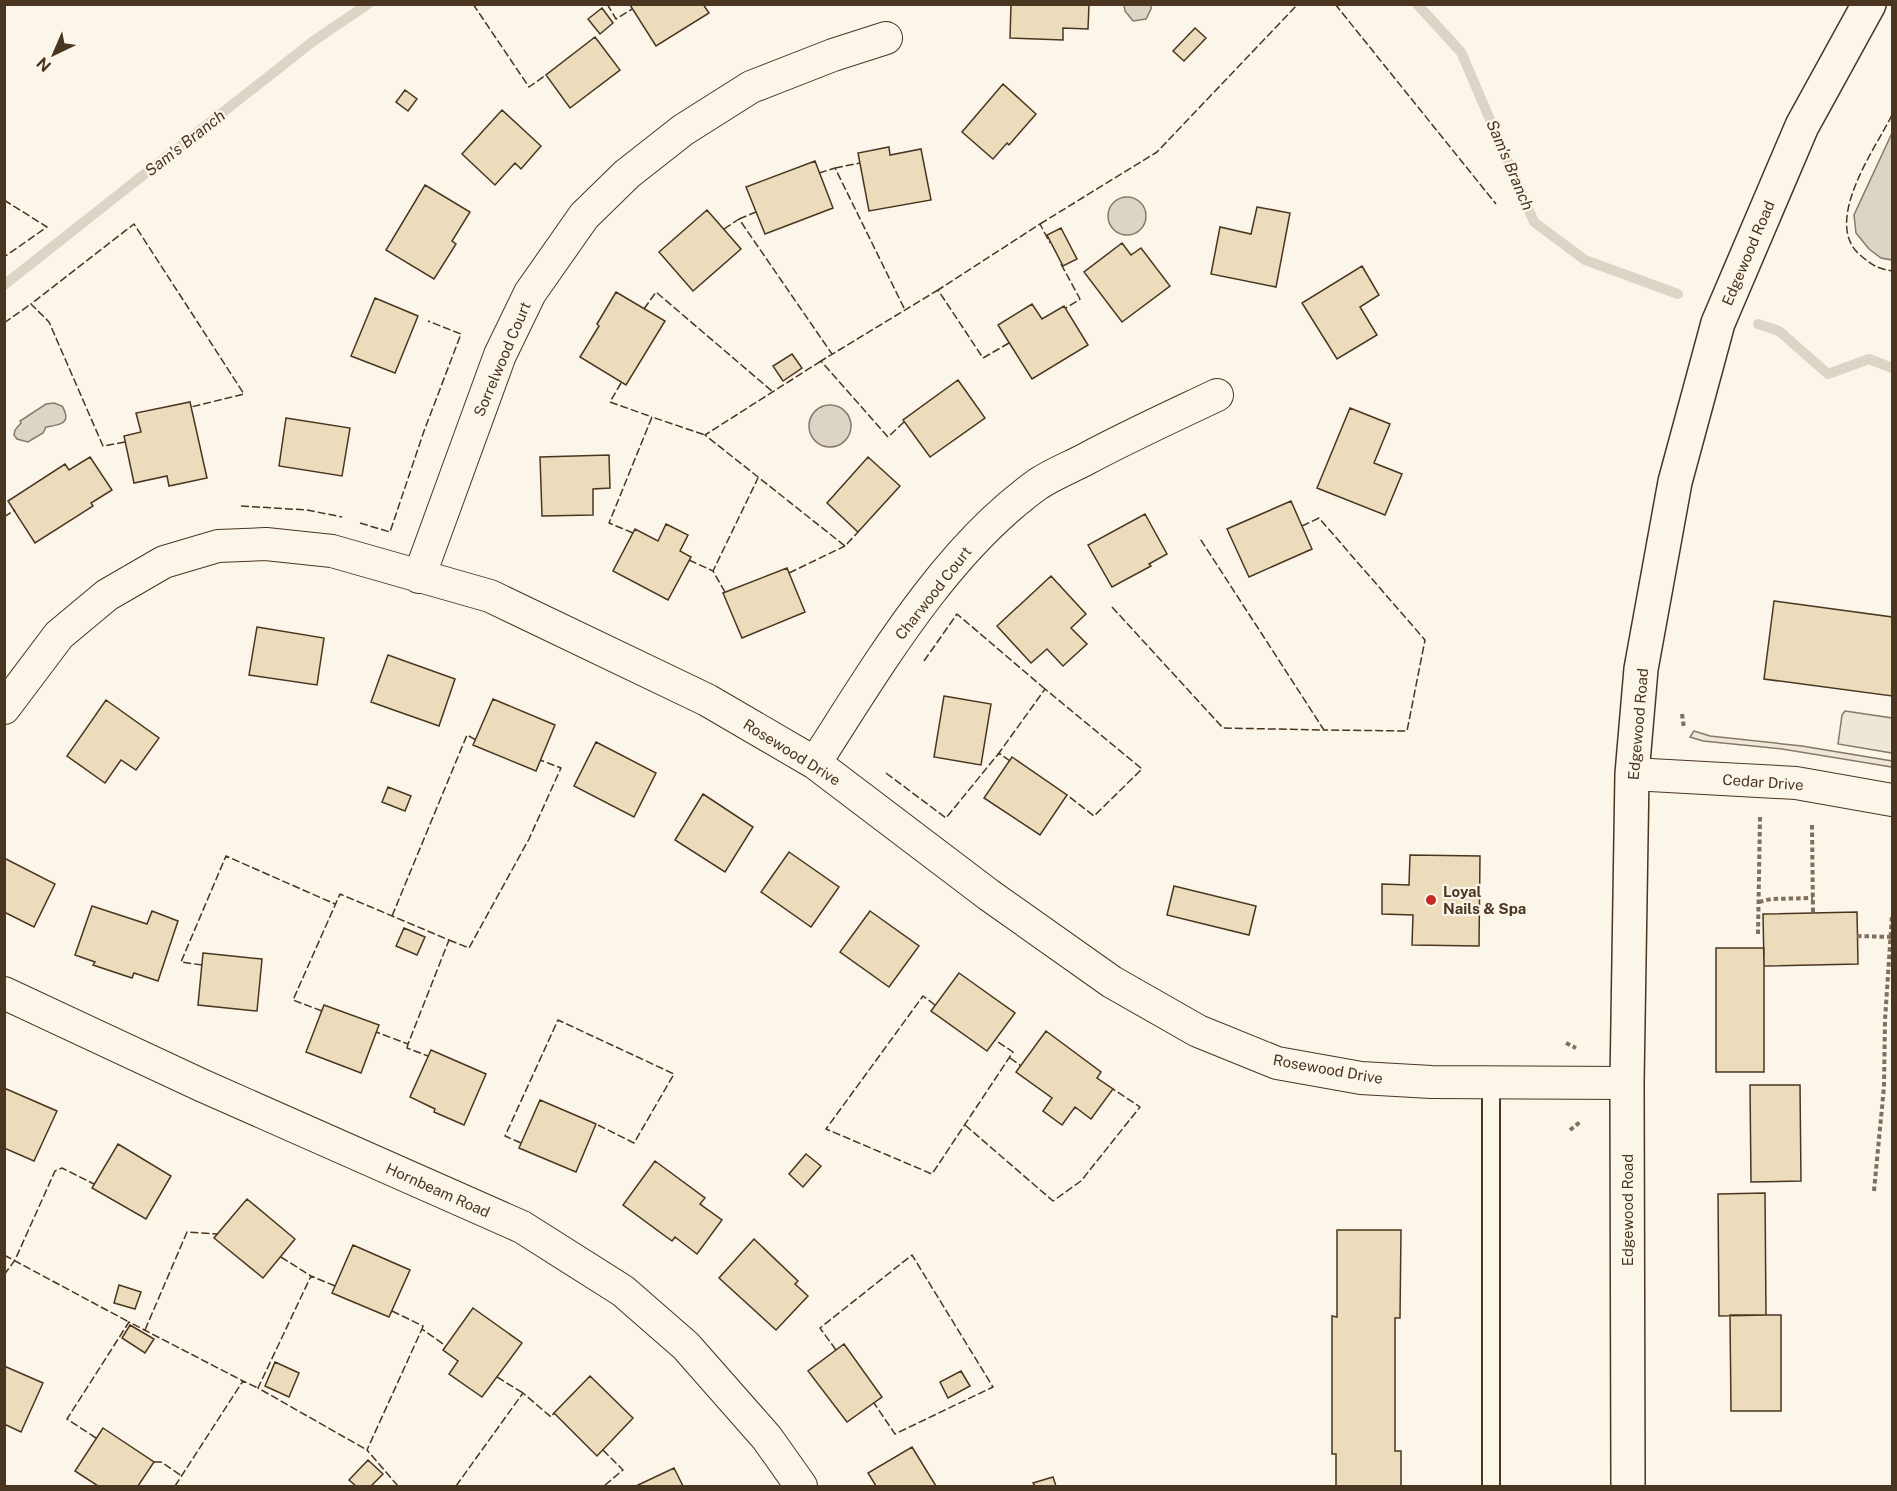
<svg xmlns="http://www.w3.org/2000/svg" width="1897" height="1491" font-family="'Public Sans',sans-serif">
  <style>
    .green { fill: #ede6d9; stroke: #887966; stroke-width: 1.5 }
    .water { fill: #dcd4c6; stroke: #887966; stroke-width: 1.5 }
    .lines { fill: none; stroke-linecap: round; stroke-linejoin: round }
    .stream { stroke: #dcd4c6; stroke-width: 10 }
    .building { fill: #ecdcbc; stroke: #4a3520; stroke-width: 1.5 }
    .service-casing { stroke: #4a3520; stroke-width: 20 }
    .minor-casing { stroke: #4a3520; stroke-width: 34 }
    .secondary-casing { stroke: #4a3520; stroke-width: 36 }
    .path { stroke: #7f6f5c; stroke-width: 4; stroke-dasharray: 4.5 3; stroke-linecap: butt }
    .service { stroke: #fbf6e9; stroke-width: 16 }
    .minor { stroke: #fbf6e9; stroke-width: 32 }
    .secondary { stroke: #fbf6e9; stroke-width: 33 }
    .fence { stroke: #4a3520; stroke-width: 1.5; stroke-dasharray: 8 3; stroke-linecap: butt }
    .poi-dot { fill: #c62828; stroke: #fbf6e9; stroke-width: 2 }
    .labels { text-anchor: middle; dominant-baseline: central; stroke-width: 4.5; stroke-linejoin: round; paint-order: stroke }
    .street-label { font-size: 15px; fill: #4a3520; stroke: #fbf6e9 }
    .poi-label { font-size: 15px; font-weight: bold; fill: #4a3520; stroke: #fbf6e9; text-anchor: start }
    .water-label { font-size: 16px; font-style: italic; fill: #4a3520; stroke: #fbf6e9 }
  </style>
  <rect width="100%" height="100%" fill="#fbf6e9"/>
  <path class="green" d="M1845,711L1892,718V753L1838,744L1842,715Z
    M1694,731L1710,736L1802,746L1892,761V767L1782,749L1703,741L1690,737Z"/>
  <path class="water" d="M1124,5H1151V9L1146,19L1133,21L1125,11Z
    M1892,133V260L1881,258L1869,249L1856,233L1854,215Z
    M1108 216a19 19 0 1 1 38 0a19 19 0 1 1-38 0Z
    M54,403L62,406C73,424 59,425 46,427L43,433L28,442L17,439L14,435L15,430L21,423L20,421L46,404Z
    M809 426a21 21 0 1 1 42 0a21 21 0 1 1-42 0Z"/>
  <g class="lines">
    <path class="stream" d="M1417,4L1461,52L1534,222L1585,260L1678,294
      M4,285L312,42L368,4
      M1758,324L1779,331L1828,374L1869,359L1892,368"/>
  </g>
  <path class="building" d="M703,4L709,13L656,46L630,5Z
    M1011,4H1089L1088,29L1063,28V40L1010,38Z
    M602,8L613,23L600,34L588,19Z
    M1195,28L1206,38L1184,61L1173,51Z
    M595,37L620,70L570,108L546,75Z
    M1003,84L1036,114L1009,145L1007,143L993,159L962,132Z
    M405,90L417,99L408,111L396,102Z
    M502,110L541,146L521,169L515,163L495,185L462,154Z
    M889,147L890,155L921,149L931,200L869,211L858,153Z
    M815,161L833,208L765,234L746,187Z
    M425,185L470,212L452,241L456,244L434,279L386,250Z
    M1257,207L1290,213L1276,287L1211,274L1220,227L1251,234Z
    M707,210L741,249L693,291L659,252Z
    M1061,228L1077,259L1063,266L1047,235Z
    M1122,243L1131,255L1141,248L1170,286L1122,322L1084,272Z
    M1362,266L1379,295L1360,307L1377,335L1337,359L1302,303Z
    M616,292L665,321L626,385L580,357L599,326L597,324Z
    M375,298L418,316L395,373L351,356Z
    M1032,304L1042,319L1064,306L1088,345L1032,379L998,325Z
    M792,354L802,368L783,381L773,366Z
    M958,380L985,418L930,457L903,420Z
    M190,402L207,478L169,486L167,476L134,483L124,436L141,432L136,413Z
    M1350,408L1390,424L1374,463L1402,474L1385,515L1317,488Z
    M286,418L350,428L342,476L279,466Z
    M609,455L610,488L593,489V515L542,516L540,457Z
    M90,457L112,490L91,503L93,506L35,543L8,501L65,464L69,470Z
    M868,457L900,486L858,532L827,503Z
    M1291,501L1312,549L1249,577L1227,529Z
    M1145,514L1167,554L1149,564L1151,566L1112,587L1088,545Z
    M666,524L688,535L680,551L691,557L668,600L613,571L635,529L658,541Z
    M787,568L805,612L742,638L723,593Z
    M1051,576L1086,614L1071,628L1087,644L1063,666L1047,649L1031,663L997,626Z
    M1774,601L1892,617V696L1764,679Z
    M257,627L324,638L317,685L249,675Z
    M388,655L455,679L439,726L371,702Z
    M944,696L991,704L981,765L934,757Z
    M493,699L555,725L536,771L473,745Z
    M106,700L159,738L136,770L121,760L105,783L67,756Z
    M596,742L656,773L634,817L574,786Z
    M1012,757L1067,795L1040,835L984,798Z
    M388,787L411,796L405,811L382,802Z
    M703,794L753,827L725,872L675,840Z
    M789,852L839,887L811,927L761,892Z
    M1410,855L1480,856L1479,946L1412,945L1413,915L1382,914V884L1409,885Z
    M4,858L55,884L34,927L4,912Z
    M1174,886L1256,906L1249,935L1167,915Z
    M92,906L147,924L152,911L178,921L158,981L134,973L132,978L93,965L95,962L75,955Z
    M870,911L919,946L889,987L840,952Z
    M1857,912L1858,964L1764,966L1763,914Z
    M404,928L425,937L417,955L396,946Z
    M1716,948H1764V1072H1716Z
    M203,953L262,959L257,1011L198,1005Z
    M959,973L1015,1013L987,1051L931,1011Z
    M324,1005L379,1025L361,1073L306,1052Z
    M1046,1031L1101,1072L1097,1078L1113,1089L1091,1119L1075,1107L1062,1125L1043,1111L1052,1098L1016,1072Z
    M431,1050L486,1074L464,1125L434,1112L435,1109L410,1097Z
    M1750,1085H1800L1801,1181L1751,1182Z
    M4,1088L57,1111L34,1161L4,1148Z
    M540,1100L596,1124L576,1172L519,1148Z
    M118,1144L171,1176L146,1219L92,1188Z
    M806,1154L821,1166L803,1187L789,1174Z
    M655,1161L705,1198L700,1204L722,1220L697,1254L675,1237L672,1241L623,1205Z
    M1765,1193L1766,1315L1719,1316L1718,1194Z
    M247,1199L295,1239L263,1278L214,1238Z
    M1337,1230H1401L1400,1318H1395V1451H1401V1486H1336V1454H1332V1316L1337,1317Z
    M754,1239L798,1281L795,1284L808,1296L776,1330L719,1278Z
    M353,1245L410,1270L389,1317L332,1293Z
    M119,1285L141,1292L135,1309L114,1303Z
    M473,1308L522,1343L482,1397L449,1374L458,1361L443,1350Z
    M1730,1315H1781V1411H1731Z
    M130,1325L154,1339L145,1353L122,1338Z
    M844,1344L882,1397L847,1422L808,1371Z
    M275,1362L299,1373L289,1397L265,1386Z
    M4,1366L43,1383L21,1432L4,1424Z
    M961,1371L970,1386L948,1398L940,1382Z
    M590,1376L633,1418L597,1456L554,1413Z
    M103,1428L154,1462L138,1486H98L75,1471Z
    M912,1447L936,1486H876L868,1473Z
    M368,1460L383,1474L371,1486H356L349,1480Z
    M674,1468L683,1486H636Z
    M1053,1477L1056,1486H1035L1033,1483Z"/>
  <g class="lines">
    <defs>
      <path id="service" d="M1491,1486V1083"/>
      <path id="minor" d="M419,577L500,355L530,293L584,216L627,174L683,130L751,87L833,55L886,38
        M4,708L59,635L107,595L164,562L218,546L266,544L332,551L490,596L707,700L815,763L989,895L1112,982L1198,1031L1277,1063L1361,1078L1431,1082L1627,1083
        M815,763C877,667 944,551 1038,484C1053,474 1071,467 1086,459C1129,436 1173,416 1217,395
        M1632,774L1796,783L1892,800
        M4,993L201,1085L522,1227L623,1291L686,1346L767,1438L801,1486"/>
      <path id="secondary" d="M1628,1486L1627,1083L1632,774L1641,669L1675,482L1718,323L1802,126L1869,4"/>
    </defs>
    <use href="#service" class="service-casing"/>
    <use href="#minor" class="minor-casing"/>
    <use href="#secondary" class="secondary-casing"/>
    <path class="path" d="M1682,714L1684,728
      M1812,825L1813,913
      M1759,902L1771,899L1813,898
      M1758,934L1760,817
      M1857,936L1892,937
      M1566,1043L1576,1048
      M1570,1130L1580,1122
      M1874,1191L1884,1087L1885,1020L1892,915"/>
    <use href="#service" class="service"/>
    <use href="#minor" class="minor"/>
    <use href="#secondary" class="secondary"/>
    <path class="fence" d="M473,4L529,87L546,75
      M607,4L616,19L632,9
      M1335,4L1496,204
      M1892,115C1875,149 1822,222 1860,255C1872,265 1876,268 1892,271
      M835,168L860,163
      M819,173L835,168L905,310
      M4,200L47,227L4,257
      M739,219L756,212
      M1040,224L1157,152L1298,4
      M724,229L739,219L832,354
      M1061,264L1080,299L1066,308
      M644,309L656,292L773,392
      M4,323L31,304
      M1009,343L983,358L938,290L1040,224L1050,243
      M821,361L705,435L845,546L858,532
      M621,383L610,402L652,417
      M904,422L888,437L821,361L938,290
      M125,442L103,446L49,322L31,304L134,224L244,394L191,407
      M241,506L307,510L342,517
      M4,517L15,510
      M360,523L390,532L424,431L461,334L428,321
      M1302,526L1319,518L1425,640L1407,731L1324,730
      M633,533L609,523L652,417L705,435
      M689,560L713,571
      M789,573L845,546
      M725,592L713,571L758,478
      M1112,607L1223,728L1324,730L1199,537
      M924,661L957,614L1045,689
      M1010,761L999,753L1045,689L1142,769L1094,816L1067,795
      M886,773L946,818L999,753
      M392,916L467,735L476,740
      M449,940L469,948L529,839L561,768L540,760
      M202,965L181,962L226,856L335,904
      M935,1005L923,996L826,1129L932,1174L1013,1052L995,1040
      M322,1011L293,1000L340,894L449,940L408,1044L376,1032
      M408,1044L407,1048L428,1056
      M1010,1058L1021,1066
      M965,1125L1053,1201L1081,1181L1140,1107L1113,1089
      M521,1143L505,1136L558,1020L674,1074L634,1143L596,1124
      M4,1255L129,1322
      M281,1257L311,1276
      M4,1275L15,1260L55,1171L62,1168L94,1184
      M335,1286L311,1276L258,1388L367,1450
      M392,1311L423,1326L422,1329
      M145,1330L187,1232L218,1234
      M836,1350L820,1328L912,1255L993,1387L895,1434L874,1403
      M497,1377L523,1393
      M96,1438L67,1419L129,1322L243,1381
      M603,1450L623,1470L604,1486
      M154,1462H161L182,1476
      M175,1486L243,1381L258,1388
      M398,1486L367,1450L422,1329L446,1346
      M456,1486L523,1393L551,1417L554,1413"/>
  </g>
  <circle class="poi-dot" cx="1431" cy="900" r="6"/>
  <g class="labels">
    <g class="street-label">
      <text transform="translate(1748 253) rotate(-67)">Edgewood Road</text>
      <text transform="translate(502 359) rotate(-67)">Sorrelwood Court</text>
      <text transform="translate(933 593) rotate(-52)">Charwood Court</text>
      <text transform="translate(1638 724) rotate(-85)">Edgewood Road</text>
      <text transform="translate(792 752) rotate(32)">Rosewood Drive</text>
      <text transform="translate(1763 782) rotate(4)">Cedar Drive</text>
      <text transform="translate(1328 1069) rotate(10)">Rosewood Drive</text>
      <text transform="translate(438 1190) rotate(24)">Hornbeam Road</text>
      <text transform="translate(1627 1210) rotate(-90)">Edgewood Road</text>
    </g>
    <g class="poi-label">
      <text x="1443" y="891">Loyal<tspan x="1443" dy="17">Nails &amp; Spa</tspan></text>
    </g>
    <g class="water-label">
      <text transform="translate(185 143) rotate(-38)">Sam's Branch</text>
      <text transform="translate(1510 165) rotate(67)">Sam's Branch</text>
    </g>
  </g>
  <rect width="1897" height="1491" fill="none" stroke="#4a3520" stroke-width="12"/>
  <g transform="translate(54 54) rotate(224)" stroke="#fbf6e9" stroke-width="4.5" paint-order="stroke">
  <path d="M0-4.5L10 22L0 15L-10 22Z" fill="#4a3520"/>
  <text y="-9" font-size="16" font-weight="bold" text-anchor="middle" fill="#4a3520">N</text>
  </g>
</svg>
